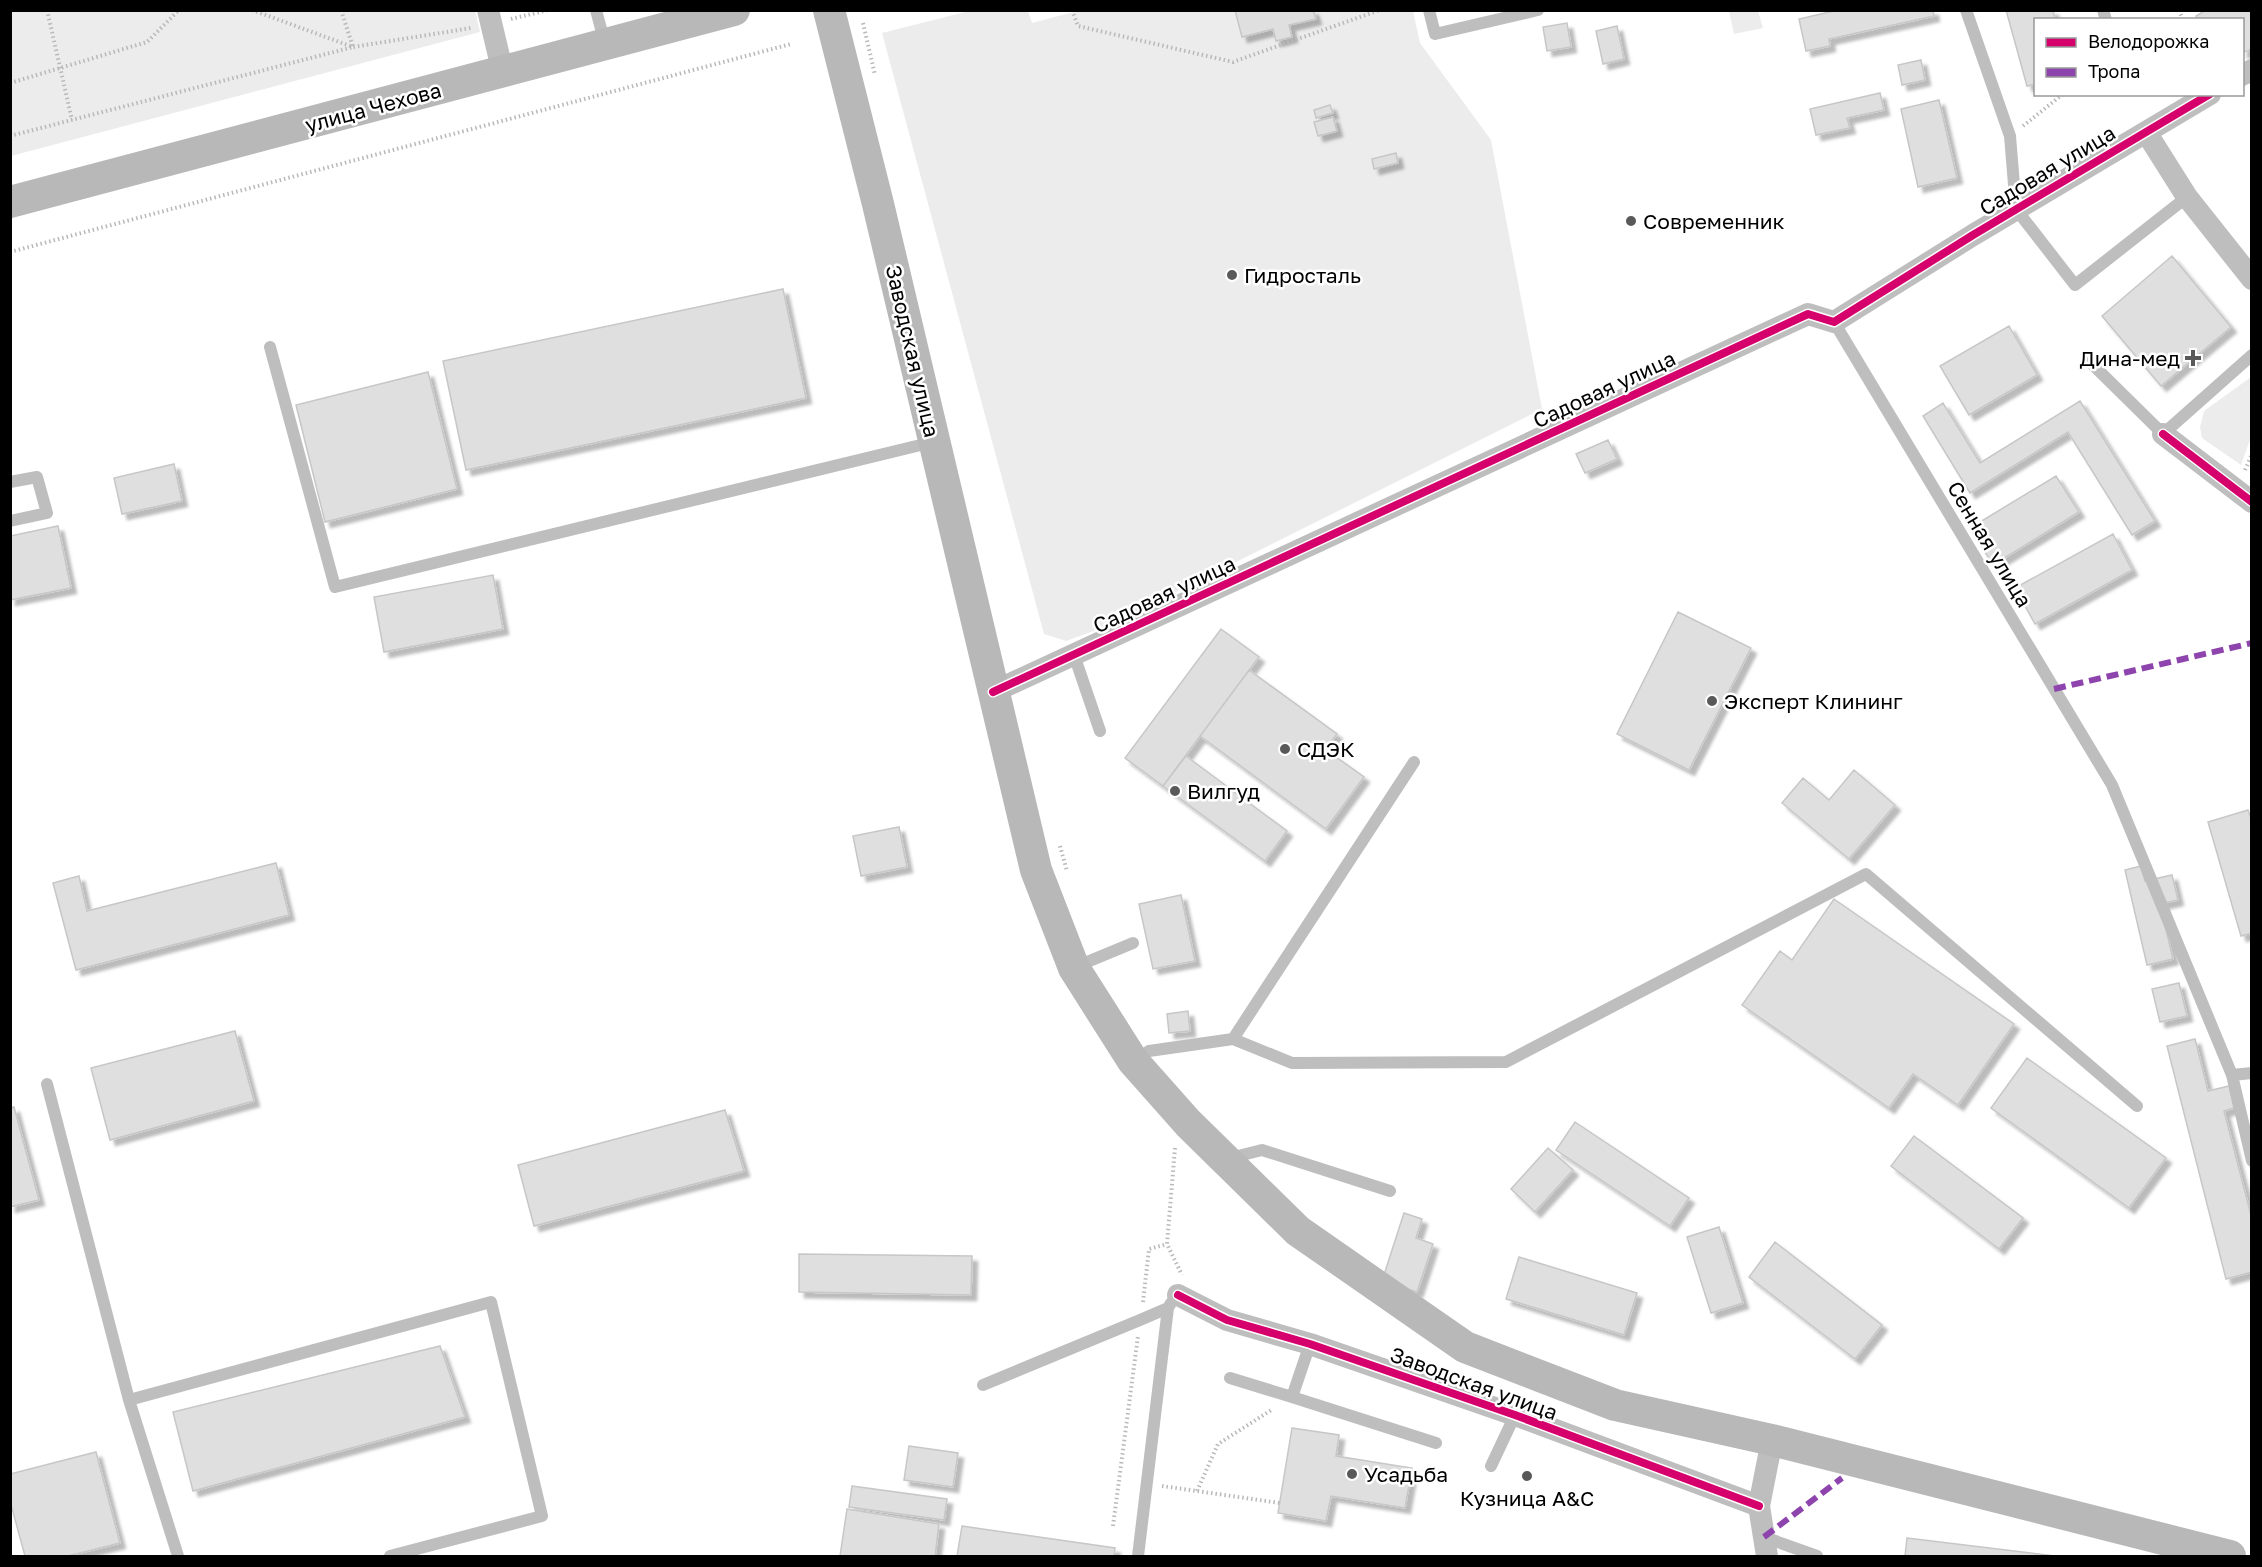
<svg xmlns="http://www.w3.org/2000/svg" width="2262" height="1567" font-family="'Golos Text',sans-serif">
  <style>
    .green { fill: #ececec }
    .building { fill: #dfdfdf; stroke: #c7c7c7; stroke-width: 1.5; filter: url(#shadow) }
    .lines { fill: none; stroke-linecap: round; stroke-linejoin: round }
    .path { stroke: #b9b9b9; stroke-width: 4; stroke-dasharray: 1.5 3; stroke-linecap: butt }
    .service { stroke: #bebebe; stroke-width: 12 }
    .minor { stroke: #bebebe; stroke-width: 22 }
    .secondary { stroke: #b8b8b8; stroke-width: 32 }
    .quiet { stroke: #8e44ad; stroke-width: 6; stroke-dasharray: 12 6; stroke-linecap: butt }
    .cycleway-casing { stroke: #fff; stroke-width: 11 }
    .cycleway { stroke: #d6006c; stroke-width: 8 }
    .poi-dot { fill: #595959; stroke: #fff; stroke-width: 2 }
    .labels { text-anchor: middle; dominant-baseline: central; stroke-width: 5; stroke-linejoin: round; paint-order: stroke }
    .street-label { font-size: 21px; fill: #000; stroke: #fff }
    .poi-label { font-size: 21px; fill: #000; stroke: #fff; text-anchor: start }
  </style>
  <defs>
    <filter id="shadow"><feDropShadow dx="5.5" dy="5.5" stdDeviation="1.5" flood-color="#0004"/></filter>
  </defs>
  <rect width="100%" height="100%" fill="#fff"/>
  <path class="green" d="M11,10H475L480,32L11,156Z
    M973,10L1028,11L1032,23L1081,10L1413,11L1420,43L1491,140L1542,409L1110,625L1066,641L1044,634L882,33Z
    M1729,11H1758L1763,28L1734,34Z
    M2251,377V437L2241,465L2202,438L2200,427L2204,411Z"/>
  <path class="building" d="M1235,10H1313L1316,19L1289,25L1292,37L1276,41L1273,29L1242,37Z
    M1838,10H1933L1934,16L1829,39L1830,46L1806,51L1799,19Z
    M2006,10H2053L2055,20H2036V84L2027,86Z
    M2206,10H2252V49L2242,53V20H2198L2196,16Z
    M1567,23L1571,47L1547,51L1543,27Z
    M1617,26L1624,59L1603,64L1596,31Z
    M1921,60L1925,80L1902,85L1898,65Z
    M1880,93L1884,110L1847,118L1850,128L1816,135L1810,109Z
    M1939,100L1957,178L1918,187L1901,109Z
    M1330,105L1333,113L1316,118L1314,110Z
    M1333,117L1337,131L1318,136L1314,122Z
    M1396,153L1398,163L1374,169L1372,159Z
    M2172,256L2231,327L2161,386L2102,316Z
    M783,289L806,398L466,470L443,361Z
    M2009,326L2037,375L1969,415L1940,366Z
    M428,372L457,489L325,522L296,405Z
    M2080,401L2155,521L2132,535L2068,432L1970,493L1923,416L1943,403L1980,463Z
    M1608,440L1617,459L1585,473L1576,454Z
    M174,464L182,501L122,514L114,478Z
    M2056,476L2079,512L1993,565L1970,528Z
    M58,526L71,588L10,600V536Z
    M2113,534L2132,570L2035,624L2015,588Z
    M493,575L503,629L384,652L374,597Z
    M1678,612L1751,648L1689,770L1617,734Z
    M1221,629L1259,657L1163,786L1125,758Z
    M1249,670L1337,734L1325,749L1364,777L1326,829L1200,736Z
    M1186,756L1287,831L1265,861L1163,786Z
    M1854,770L1895,805L1849,859L1782,803L1803,778L1829,800Z
    M2248,810L2252,821V933L2241,936L2208,822Z
    M899,827L907,867L861,876L853,836Z
    M276,863L289,915L76,970L53,883L79,876L87,911Z
    M2141,866L2145,881L2172,875L2178,900L2160,904L2173,959L2147,965L2125,870Z
    M1181,895L1195,961L1153,969L1139,904Z
    M1834,899L2014,1024L1958,1105L1913,1074L1889,1108L1742,1005L1780,951L1792,960Z
    M2179,983L2187,1016L2160,1022L2152,989Z
    M1188,1011L1190,1031L1169,1033L1167,1014Z
    M235,1031L254,1101L110,1140L91,1068Z
    M2195,1039L2208,1091L2229,1086L2234,1108L2224,1111L2252,1219V1272L2226,1279L2167,1046Z
    M2027,1058L2166,1158L2129,1208L1991,1108Z
    M14,1107L39,1200L10,1207V1108Z
    M725,1110L744,1171L534,1226L518,1165Z
    M1575,1122L1689,1198L1670,1226L1556,1150Z
    M1914,1136L2023,1218L1999,1249L1891,1166Z
    M1548,1148L1573,1170L1535,1212L1511,1189Z
    M1404,1213L1422,1219L1416,1238L1433,1244L1417,1292L1382,1281Z
    M1719,1227L1743,1303L1711,1313L1687,1237Z
    M1775,1242L1882,1325L1855,1359L1749,1277Z
    M799,1254L972,1256L971,1295L799,1292Z
    M1519,1257L1637,1293L1624,1335L1506,1299Z
    M440,1346L465,1417L193,1491L173,1412Z
    M1292,1428L1339,1435L1336,1456L1412,1468L1405,1508L1331,1496L1326,1521L1278,1513Z
    M909,1446L958,1453L953,1487L904,1480Z
    M96,1452L120,1543L68,1556H25L10,1501V1474Z
    M852,1486L947,1499L944,1520L849,1507Z
    M847,1509L939,1524L935,1556H840Z
    M962,1526L1115,1548L1114,1556H957Z
    M1907,1538L2055,1556H1905Z"/>
  <g class="lines">
    <path class="path" d="M47,10L72,120
      M252,10L353,47L471,28
      M1072,10L1078,26L1233,62L1380,10
      M2179,10L2183,20
      M511,19L548,10
      M863,23L875,75
      M10,83L147,42L179,10
      M2023,126L2063,94
      M10,136L353,47L341,10
      M10,252L791,44
      M2245,470L2252,454
      M1060,846L1067,871
      M1175,1148L1167,1244L1182,1275
      M1143,1302L1149,1249L1167,1244
      M1162,1486L1280,1503
      M1197,1491L1218,1444L1273,1409
      M1113,1526L1138,1336"/>
    <path class="service" d="M596,10L605,44
      M1429,10L1435,34L1538,10
      M1966,10L2010,136L2016,209L2075,285L2187,197
      M2103,10L2106,20
      M1834,322L2112,785L2232,1075L2252,1161
      M270,347L335,587L933,442
      M2090,362L2163,434L2252,355
      M10,482L37,477L47,513L10,521
      M1074,655L1100,731
      M1075,967L1133,943
      M1233,1039L1414,762
      M1134,1061L1149,1051L1233,1039L1292,1063L1506,1062L1866,874L2137,1106
      M2232,1075L2252,1073
      M47,1084L129,1400L178,1556
      M1226,1159L1262,1150L1390,1191
      M1230,1378L1292,1397L1310,1344
      M983,1385L1140,1320L1168,1308L1171,1303
      M1292,1397L1436,1443
      M129,1400L491,1302L542,1516L390,1556
      M1491,1466L1515,1415
      M1764,1537L1817,1556
      M1138,1556L1168,1308"/>
    <path class="minor" d="M488,10L503,73
      M2242,75L2252,70
      M2146,132L2187,197L2252,279
      M2163,434L2252,502
      M993,692L1808,314L1834,322L1973,235L2210,94
      M1178,1295L1227,1320L1310,1344L1515,1415L1759,1506
      M1767,1556L1759,1506L1772,1440"/>
    <path class="secondary" d="M829,10L878,204L1036,870L1074,968L1133,1061L1188,1123L1298,1231L1465,1347L1615,1405L1772,1440L2230,1556
      M10,202L734,10"/>
    <path class="quiet" d="M2054,689L2252,643
      M1764,1537L1842,1478"/>
    <defs>
      <path id="cycleway" d="M2163,434L2252,502
        M993,692L1808,314L1834,322L1973,235L2210,94
        M1178,1295L1227,1320L1310,1344L1515,1415L1759,1506"/>
    </defs>
    <use href="#cycleway" class="cycleway-casing"/>
    <use href="#cycleway" class="cycleway"/>
  </g>
  <g class="poi-dot">
    <circle cx="1631" cy="221" r="6"/>
    <circle cx="1232" cy="275" r="6"/>
    <path d="M2190 349h6v6h6v6h-6v6h-6v-6h-6v-6h6z"/>
    <circle cx="1712" cy="701" r="6"/>
    <circle cx="1285" cy="749" r="6"/>
    <circle cx="1175" cy="791" r="6"/>
    <circle cx="1352" cy="1474" r="6"/>
    <circle cx="1527" cy="1476" r="6"/>
  </g>
  <g class="labels">
    <g class="street-label">
      <text transform="translate(373 107) rotate(-15)">улица Чехова</text>
      <text transform="translate(2047 170) rotate(-31)">Садовая улица</text>
      <text transform="translate(913 351) rotate(77)">Заводская улица</text>
      <text transform="translate(1604 389) rotate(-25)">Садовая улица</text>
      <text transform="translate(1990 544) rotate(59)">Сенная улица</text>
      <text transform="translate(1164 594) rotate(-25)">Садовая улица</text>
      <text transform="translate(1474 1383) rotate(20)">Заводская улица</text>
    </g>
    <g class="poi-label">
      <text x="1643" y="221">Современник</text>
      <text x="1244" y="275">Гидросталь</text>
      <text x="2180" y="358" text-anchor="end">Дина-мед</text>
      <text x="1724" y="701">Эксперт Клининг</text>
      <text x="1297" y="749">СДЭК</text>
      <text x="1187" y="791">Вилгуд</text>
      <text x="1364" y="1474">Усадьба</text>
      <text x="1527" y="1498" text-anchor="middle">Кузница А&amp;С</text>
    </g>
  </g>
  <rect width="2262" height="1567" fill="none" stroke="#000000" stroke-width="24"/>
  <rect x="2034" y="18" width="210" height="78" fill="#ffffff" stroke="#999999" stroke-width="1.5"/>
  <rect x="2046" y="38" width="30" height="9" fill="#d6006c" stroke="#999999" stroke-width="1.5"/>
  <text x="2088" y="48" font-size="18" fill="#000000">Велодорожка</text>
  <rect x="2046" y="68" width="30" height="9" fill="#8e44ad" stroke="#999999" stroke-width="1.5"/>
  <text x="2088" y="78" font-size="18" fill="#000000">Тропа</text>
</svg>
